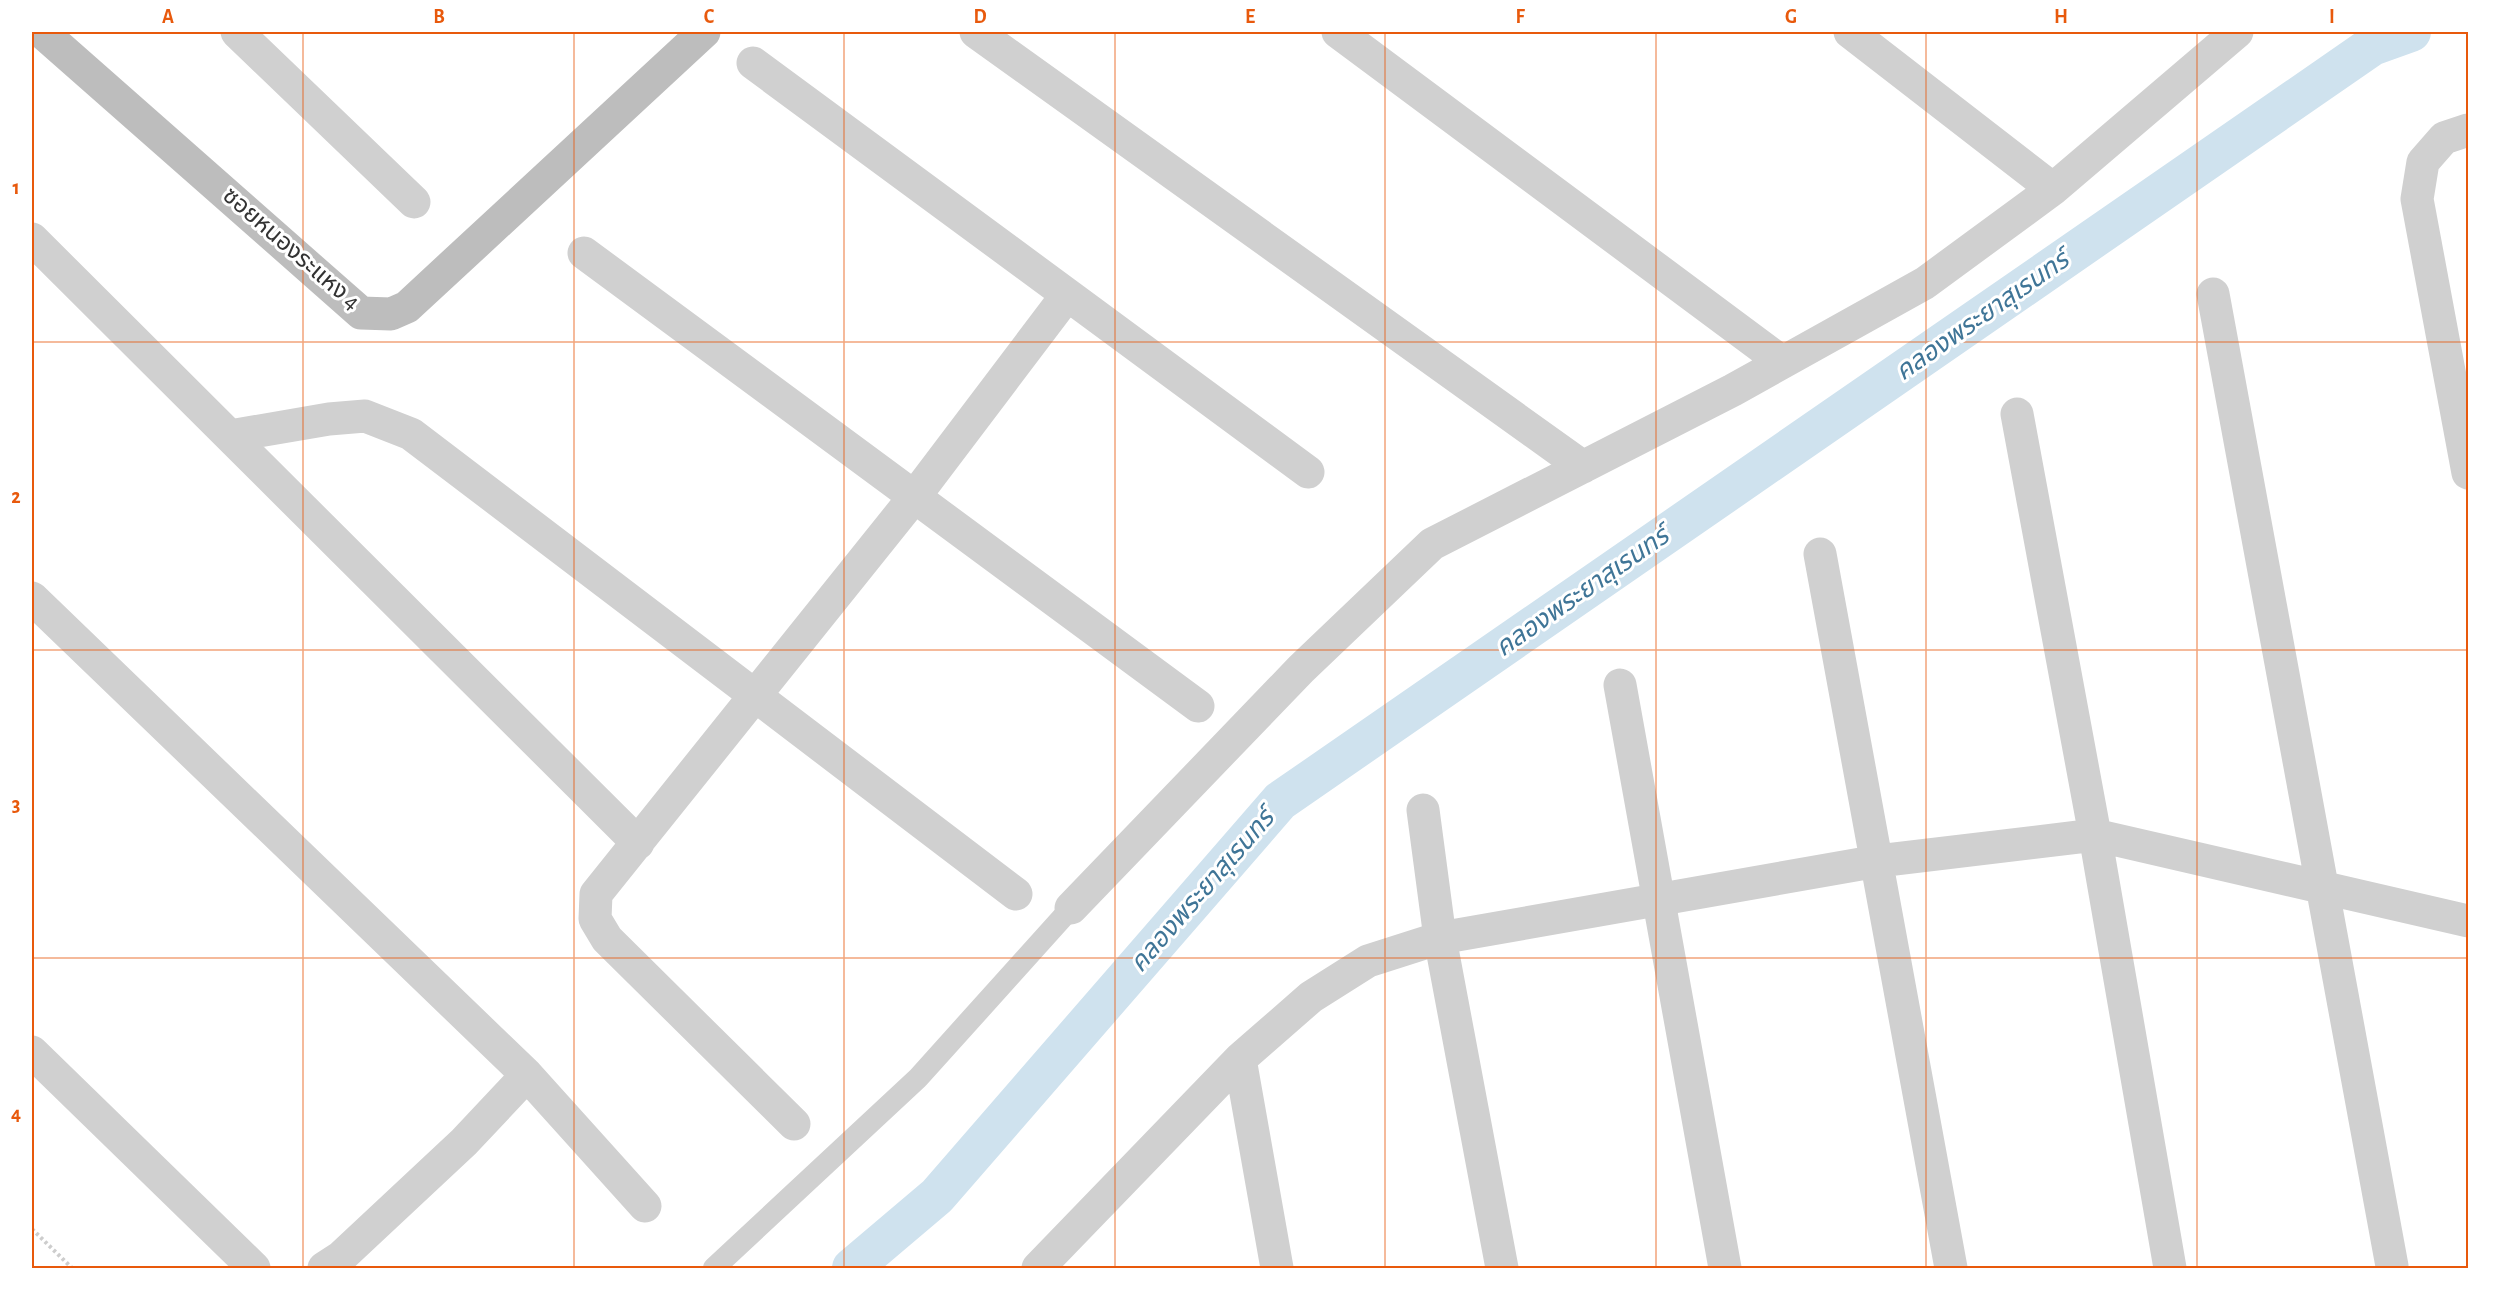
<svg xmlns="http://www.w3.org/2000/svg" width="2500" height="1300" font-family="'Alegreya Sans','Noto Sans Thai',sans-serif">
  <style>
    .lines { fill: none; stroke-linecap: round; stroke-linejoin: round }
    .canal { stroke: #cfe2ee; stroke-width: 40 }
    .path { stroke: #cdcdcd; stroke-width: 4; stroke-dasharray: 3 3; stroke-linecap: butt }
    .lane { stroke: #d0d0d0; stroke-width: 22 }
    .street { stroke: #d0d0d0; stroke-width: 33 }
    .secondary { stroke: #bdbdbd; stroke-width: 33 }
    .grid { fill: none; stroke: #e8590c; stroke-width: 1.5; stroke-opacity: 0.55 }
    .labels { text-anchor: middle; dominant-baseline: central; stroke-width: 6; stroke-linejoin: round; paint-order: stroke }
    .street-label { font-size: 24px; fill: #333; stroke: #fff }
    .water-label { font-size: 26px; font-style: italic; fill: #3f7597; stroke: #fff }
    .neatline { fill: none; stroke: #e8590c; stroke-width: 2 }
    .grid-label { font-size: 20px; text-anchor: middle; font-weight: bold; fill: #e8590c }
  </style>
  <rect width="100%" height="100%" fill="#fff"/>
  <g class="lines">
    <path class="canal" d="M852,1268L937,1196L1280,801L2372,46L2411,32"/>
    <path class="path" d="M32,1229L72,1268"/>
    <path class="lane" d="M714,1268L918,1078L1071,908"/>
    <path class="street" d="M237,32L414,202
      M976,32L1583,467
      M1338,32L1782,362
      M1850,32L2053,189
      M753,63L1308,472
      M2468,130L2444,138L2423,162L2417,199L2468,473
      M32,239L638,843
      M584,253L1198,706
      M2213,294L2392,1266
      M2017,414L2095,835L2170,1268
      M230,436L329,419L365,416L411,434L1016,894
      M1820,554L1951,1268
      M32,598L527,1075L645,1206
      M1620,685L1725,1268
      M1423,810L1440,938L1502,1268
      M1071,908L1301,669L1432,544L1733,390L1925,283L2053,189L2237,32
      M32,1052L254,1268
      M1240,1059L1277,1268
      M794,1124L607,939L595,919L596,894L915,496L1067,295
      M324,1268L341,1257L464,1142L527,1075
      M1038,1268L1240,1059L1311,997L1368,961L1440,938L1878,861L2095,835L2468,921"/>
    <path class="secondary" d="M42,32L361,313L391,314L407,307L704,32"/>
  </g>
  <path class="grid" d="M303,32V1268M574,32V1268M844,32V1268M1115,32V1268M1385,32V1268M1656,32V1268M1926,32V1268M2197,32V1268M32,342H2468M32,650H2468M32,958H2468"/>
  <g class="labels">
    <g class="street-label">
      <text transform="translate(291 249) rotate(41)">ซอยหนองระแหง 4</text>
    </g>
    <g class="water-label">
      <text transform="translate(1982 316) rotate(-35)">คลองพระยาสุเรนทร์</text>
      <text transform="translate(1582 592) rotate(-35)">คลองพระยาสุเรนทร์</text>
      <text transform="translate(1202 891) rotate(-49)">คลองพระยาสุเรนทร์</text>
    </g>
  </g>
  <rect width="2500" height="1300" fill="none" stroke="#ffffff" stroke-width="66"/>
  <rect x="33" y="33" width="2434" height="1234" class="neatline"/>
  <g class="grid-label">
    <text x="168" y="23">A</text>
    <text x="439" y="23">B</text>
    <text x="709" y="23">C</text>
    <text x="980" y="23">D</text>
    <text x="1250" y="23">E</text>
    <text x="1520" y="23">F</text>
    <text x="1791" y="23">G</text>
    <text x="2061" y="23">H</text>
    <text x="2332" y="23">I</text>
    <text x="16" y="194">1</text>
    <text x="16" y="503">2</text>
    <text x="16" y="811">3</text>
    <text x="16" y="1120">4</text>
  </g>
</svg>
